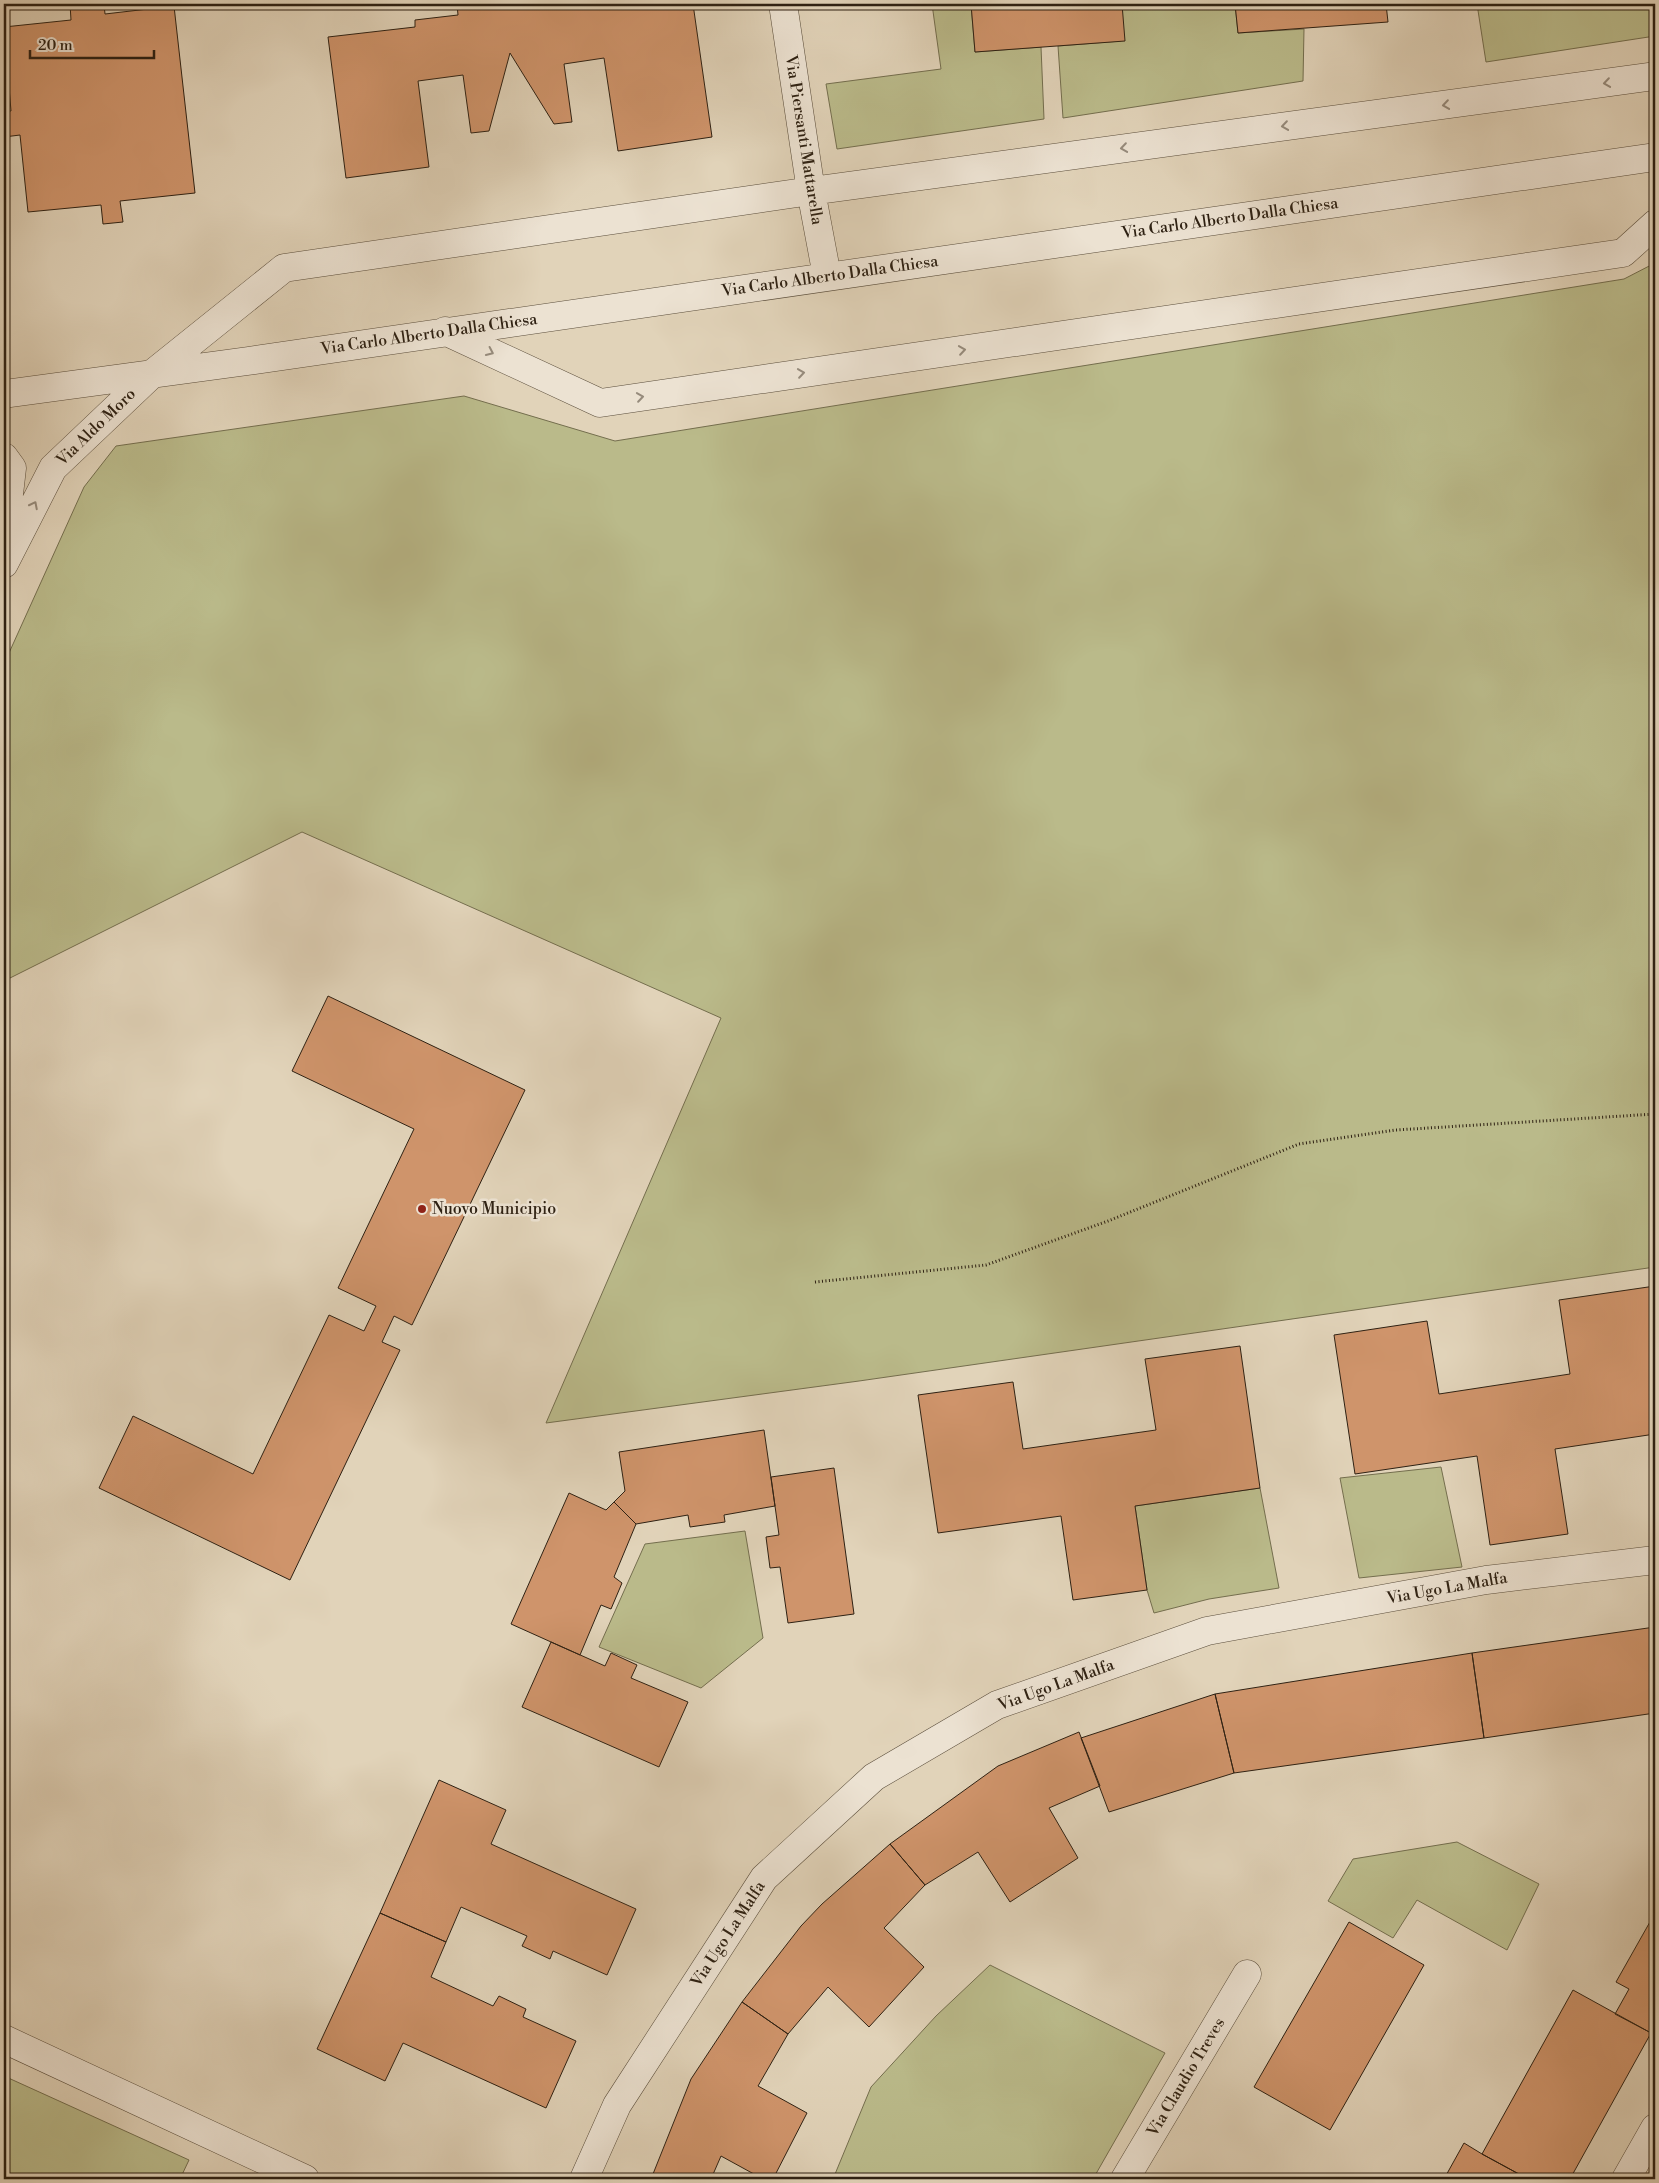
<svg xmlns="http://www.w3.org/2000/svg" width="1659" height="2183" font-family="'Libre Bodoni',serif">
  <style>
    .green { fill: #baba8a; stroke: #746e4e }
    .building { fill: #cf946b; stroke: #2e2113 }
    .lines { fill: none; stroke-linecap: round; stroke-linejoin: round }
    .street-casing { stroke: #5b4e3c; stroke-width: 29 }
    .path { stroke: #2e2113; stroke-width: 3; stroke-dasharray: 1 2.5; stroke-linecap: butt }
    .street { stroke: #ece2d2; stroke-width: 28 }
    .oneway { stroke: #968b7c }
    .poi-dot { fill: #8f2418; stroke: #ece2d2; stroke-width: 2 }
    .labels { text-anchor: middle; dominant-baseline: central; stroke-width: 5; stroke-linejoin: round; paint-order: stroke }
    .street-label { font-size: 16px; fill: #2e2113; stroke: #ece2d2 }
    .poi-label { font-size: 16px; fill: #2e2113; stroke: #ece2d2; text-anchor: start }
  </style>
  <rect width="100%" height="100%" fill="#e1d3b9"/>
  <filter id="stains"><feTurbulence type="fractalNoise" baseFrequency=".004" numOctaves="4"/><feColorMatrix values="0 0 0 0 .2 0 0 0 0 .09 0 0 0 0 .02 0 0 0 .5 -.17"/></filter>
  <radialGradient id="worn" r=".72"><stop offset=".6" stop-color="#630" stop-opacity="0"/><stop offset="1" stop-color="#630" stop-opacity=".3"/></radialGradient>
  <path class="green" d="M932,4H971L975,52L1041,47L1044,119L837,149L826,84L941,69Z
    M1120,4H1235L1238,33L1304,29L1303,81L1063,118L1058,46L1121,41Z
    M1477,4H1655V36L1486,62Z
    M1655,263V1267L859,1381L546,1423L721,1018L302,832L4,981V664L84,487L116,446L464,396L615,441L1624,279Z
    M1441,1467L1462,1567L1359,1578L1340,1478Z
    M1260,1488L1279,1588L1209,1599L1154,1613L1147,1590L1135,1506Z
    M745,1531L763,1638L701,1688L599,1647L645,1544Z
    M1457,1842L1539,1884L1507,1950L1417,1900L1393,1938L1328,1901L1353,1859Z
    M990,1965L1165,2053L1093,2179H833L871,2087L936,2016Z
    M4,2076L189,2160L180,2179H4Z"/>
  <path class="building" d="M70,4H104L105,14L174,6L195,193L120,201L123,222L103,224L101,205L28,212L20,135L4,137V111H11L4,27L71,20Z
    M457,4H693L712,137L618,151L604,58L564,64L572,122L554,124L510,53L489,131L471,133L463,75L418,81L429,167L346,178L328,37L415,27V20L458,15Z
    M971,4H1122L1125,41L975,52Z
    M1235,4H1386L1388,22L1238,33Z
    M328,996L525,1090L412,1325L394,1316L382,1342L400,1350L290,1580L99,1488L133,1416L253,1474L329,1315L364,1331L376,1306L338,1288L414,1129L292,1071Z
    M1655,1286V1434L1555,1449L1568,1534L1490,1545L1477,1456L1355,1474L1334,1335L1427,1321L1439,1394L1570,1374L1559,1300Z
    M1240,1346L1260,1488L1135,1506L1147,1590L1073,1600L1061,1516L938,1533L918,1395L1013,1382L1023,1449L1156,1430L1145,1359Z
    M764,1430L775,1506L724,1515L725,1522L690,1527L688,1515L636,1524L614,1502L625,1491L619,1452Z
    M834,1468L854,1614L788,1623L780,1567L770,1568L766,1537L779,1535L771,1477Z
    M569,1493L606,1510L614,1502L636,1524L614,1577L622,1583L611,1609L601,1605L580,1655L511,1624Z
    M1655,1627V1713L1484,1738L1472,1653Z
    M551,1642L605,1666L611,1653L637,1665L631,1678L688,1702L659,1767L522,1707Z
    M1472,1653L1484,1738L1234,1773L1215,1694Z
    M1215,1694L1234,1773L1109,1812L1081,1738Z
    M1079,1732L1100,1786L1049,1808L1078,1858L1010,1902L978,1852L925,1885L890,1844L998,1766Z
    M439,1780L506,1810L491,1844L636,1909L607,1975L553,1951L550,1959L522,1946L527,1936L461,1907L446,1942L380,1913Z
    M890,1844L925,1885L884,1928L924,1967L869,2027L828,1987L788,2034L742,2002L801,1926L822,1904Z
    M380,1913L446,1942L431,1977L493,2006L499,1996L526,2009L523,2017L576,2041L546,2108L403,2043L385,2081L317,2049Z
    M1655,1913V2035L1615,2014L1629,1989L1616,1982Z
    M1349,1922L1424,1965L1330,2130L1254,2087Z
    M1573,1990L1651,2033L1570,2179H1528L1482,2154Z
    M742,2002L788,2034L758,2086L807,2113L773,2179H763L721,2156L711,2179H651L691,2079Z
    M1464,2143L1482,2154L1528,2179H1444Z"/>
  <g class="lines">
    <defs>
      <path id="street" d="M783,4L811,191L827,276
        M445,331L600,403L1623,253L1655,224
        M4,394L248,361L1655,157
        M4,457L12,468L4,538
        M4,564L53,468L152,374L284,268L811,191L1655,76
        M4,2039L305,2179
        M584,2179L617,2105L764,1878L874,1777L997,1705L1207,1631L1486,1580L1655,1560
        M1125,2179L1247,1974
        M1626,2179L1655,2128"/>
    </defs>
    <use href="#street" class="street-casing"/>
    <path class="path" d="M815,1282L986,1265L1108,1221L1299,1144L1396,1130L1655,1114"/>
    <use href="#street" class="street"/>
  </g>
  <defs><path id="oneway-chevron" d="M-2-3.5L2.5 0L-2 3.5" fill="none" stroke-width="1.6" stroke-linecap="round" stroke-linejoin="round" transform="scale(1.25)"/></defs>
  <g class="oneway">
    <use href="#oneway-chevron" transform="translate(1607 83) rotate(172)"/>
    <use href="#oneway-chevron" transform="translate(1446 105) rotate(172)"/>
    <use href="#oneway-chevron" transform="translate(1285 126) rotate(172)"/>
    <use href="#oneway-chevron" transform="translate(1124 148) rotate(172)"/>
    <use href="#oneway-chevron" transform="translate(962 350) rotate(-8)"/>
    <use href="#oneway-chevron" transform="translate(490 352) rotate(25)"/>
    <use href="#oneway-chevron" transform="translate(801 373) rotate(-8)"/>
    <use href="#oneway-chevron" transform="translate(640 397) rotate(-8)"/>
    <use href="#oneway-chevron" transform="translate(34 505) rotate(-63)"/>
  </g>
  <circle class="poi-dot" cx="422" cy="1209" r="5"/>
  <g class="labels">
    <g class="street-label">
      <text transform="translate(804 140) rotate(81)">Via Piersanti Mattarella</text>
      <text transform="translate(1230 218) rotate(-8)">Via Carlo Alberto Dalla Chiesa</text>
      <text transform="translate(830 276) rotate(-8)">Via Carlo Alberto Dalla Chiesa</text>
      <text transform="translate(429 334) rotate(-8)">Via Carlo Alberto Dalla Chiesa</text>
      <text transform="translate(96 427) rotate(-44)">Via Aldo Moro</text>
      <text transform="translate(1447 1588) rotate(-10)">Via Ugo La Malfa</text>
      <text transform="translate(1056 1685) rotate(-20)">Via Ugo La Malfa</text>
      <text transform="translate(728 1934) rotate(-57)">Via Ugo La Malfa</text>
      <text transform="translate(1186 2077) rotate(-59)">Via Claudio Treves</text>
    </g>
    <g class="poi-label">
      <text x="432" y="1209">Nuovo Municipio</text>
    </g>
  </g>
  <rect width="1659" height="2183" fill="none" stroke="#e1d3b9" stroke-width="20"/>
  <rect x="5" y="5" width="1649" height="2173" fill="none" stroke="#2e2113" stroke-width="2.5"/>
  <rect x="10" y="10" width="1639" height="2163" fill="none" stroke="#2e2113"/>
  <path d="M30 50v8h124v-8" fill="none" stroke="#2e2113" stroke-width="2.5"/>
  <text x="38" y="50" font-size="15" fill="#2e2113" stroke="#ece2d2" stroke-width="4" paint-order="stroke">20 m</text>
  <rect width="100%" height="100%" filter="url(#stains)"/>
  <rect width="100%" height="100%" fill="url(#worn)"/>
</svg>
